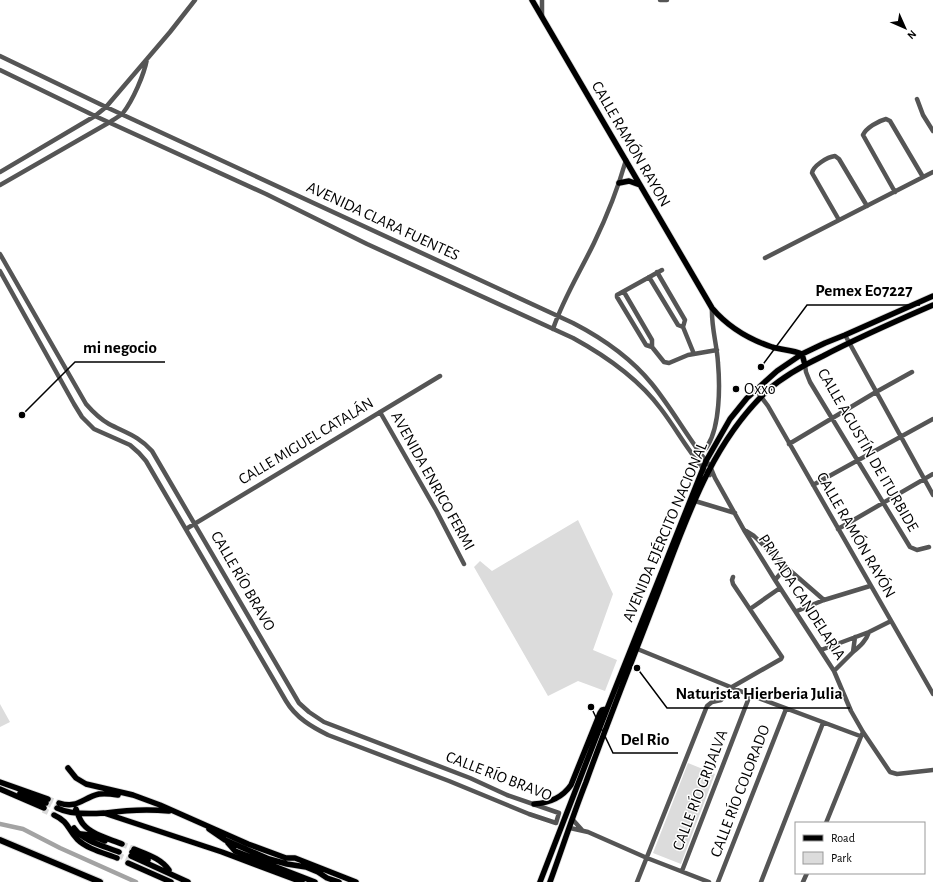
<svg xmlns="http://www.w3.org/2000/svg" width="933" height="882" font-family="'Alegreya Sans',sans-serif">
  <style>
    .green { fill: #dcdcdc }
    .lines { fill: none; stroke-linecap: round; stroke-linejoin: round }
    .canal { stroke: #a3a3a3; stroke-width: 4.5 }
    .major-tunnel { stroke: #d9d9d9; stroke-width: 5.5; stroke-dasharray: 5.5 3; stroke-linecap: butt }
    .major-casing { stroke: #dbdbdb; stroke-width: 7 }
    .highway-casing { stroke: #dbdbdb; stroke-width: 8 }
    .minor { stroke: #555; stroke-width: 4.5 }
    .major { stroke: #000; stroke-width: 5.5 }
    .highway { stroke: #000; stroke-width: 6 }
    .poi-dot { fill: #000; stroke: #fff; stroke-width: 1.5 }
    .labels { text-anchor: middle; dominant-baseline: central; stroke-width: 3; stroke-linejoin: round; paint-order: stroke }
    .street-label { font-size: 16px; fill: #000; stroke: #fff }
    .poi-label { font-size: 16px; fill: #000; stroke: #fff; text-anchor: start }
    .leader { fill: none; stroke: #000; stroke-width: 1.5 }
    .callout-dot { fill: #000; stroke: #fff; stroke-width: 1.5 }
    .callout-label { font-size: 17px; text-anchor: middle; font-weight: bold; fill: #000; stroke: #fff; stroke-width: 3; stroke-linejoin: round; paint-order: stroke }
  </style>
  <rect width="100%" height="100%" fill="#fff"/>
  <path class="green" d="M578,520L613,594L593,650L617,660L605,691L578,681L548,696L474,567L480,561L492,571Z
    M0,704L10,722L0,727Z
    M688,763L715,774L681,864L653,853Z"/>
  <g class="lines">
    <path class="canal" d="M0,824L23,829L60,848L136,882"/>
    <path class="major-tunnel" d="M48,799L59,803
      M46,803L57,808
      M43,810L54,815
      M122,844L134,849
      M118,855L129,860"/>
    <defs>
      <path id="major" d="M532,0L712,308C728,327 748,339 772,347C782,350 792,350 802,354L805,365
        M619,183L629,181L640,185
        M68,768L76,778L86,784L133,795L160,805L248,844L286,858H295L356,882
        M0,782L48,799
        M0,789L44,808
        M20,793L46,803
        M59,803C78,809 82,798 99,794C105,793 112,794 118,795
        M534,804C550,803 562,798 571,785L600,713L602,710L607,709
        M57,808C69,814 90,814 104,813L222,852L302,882
        M76,809C78,814 79,819 83,824C92,835 110,839 122,844
        M106,813C127,810 148,809 169,811
        M54,815C69,822 67,828 77,839C87,849 104,853 117,858
        M74,828C84,842 104,846 119,852
        M209,829L225,840L269,859L287,864L306,867L318,872L327,878L339,882
        M81,834L90,835L105,841
        M228,843L235,851L315,882
        M134,849C146,854 161,858 169,870
        M132,852L148,860
        M131,856L188,882
        M128,863L171,882
        M540,882L607,709L706,461L730,419L747,398L756,390L777,371L802,354L825,343L845,335L933,296
        M550,882C562,849 573,815 586,782C608,721 632,661 655,601C684,527 708,446 768,390C784,376 804,365 823,356C859,337 896,321 933,305"/>
      <path id="highway" d="M0,840L100,882"/>
    </defs>
    <use href="#major" class="major-casing"/>
    <use href="#highway" class="highway-casing"/>
    <path class="minor" d="M542,0V17
      M660,0H667
      M0,56L106,107L573,323C602,338 631,358 652,384C673,410 689,440 710,466L715,478L744,530L775,580L834,671L851,711L863,732L890,772L897,774L933,770
      M0,70L95,116L266,194L367,244L573,338C606,356 638,378 661,409C671,422 680,437 690,451C696,460 702,469 710,475
      M917,99L923,115L933,131
      M0,172L95,116L106,107L170,32L195,0
      M0,185L110,122C114,119 119,117 123,113C133,100 144,75 147,59
      M895,192L863,135C866,128 878,121 886,119L890,121L923,177
      M839,220L812,173C813,166 827,157 835,156L839,159L867,206
      M0,254L86,404C93,412 100,419 109,424C126,433 139,436 152,451L299,703L309,712L324,722L470,778L507,795L559,813L556,823L529,814L449,781L328,735C312,727 296,718 286,701L146,461L139,453L130,445L94,429L82,417L74,404L0,271
      M765,258L933,172
      M657,272L685,320L683,327
      M649,277L678,325L683,327L694,354
      M624,292L652,340V347L664,362L669,363L688,355L717,350
      M553,329C563,299 580,272 594,243C607,216 618,188 626,160
      M845,335L933,495
      M652,347L646,345L617,297V295L662,270
      M805,365L806,372L810,382L910,547L917,550L929,547
      M756,390L768,406L933,694
      M380,412L436,510L464,564
      M789,444L876,392L912,372
      M695,458C700,454 705,451 708,445C720,425 720,386 718,363C717,344 711,327 712,308
      M813,485L933,419
      M695,501L735,513
      M186,529L440,376
      M838,529L933,474
      M746,531L754,536L786,567L775,580
      M786,567L824,600
      M750,609L780,588
      M797,611L824,600L870,586
      M635,648L750,695L860,736
      M821,650L869,632L891,621
      M853,652C860,646 866,641 869,632
      M834,671L853,652L855,637
      M573,820L582,830
      M826,823L862,734
      M570,828L588,832L647,858L709,882
      M682,871L750,695
      M637,882L707,706L712,702L721,700L732,687L781,659L782,657L733,584L732,580L733,577
      M718,882L786,709
      M761,882L823,723
      M803,882L807,873"/>
    <use href="#major" class="major"/>
    <use href="#highway" class="highway"/>
  </g>
  <circle class="poi-dot" cx="736" cy="389" r="4"/>
  <g class="labels">
    <g class="street-label">
      <text transform="translate(631 144) rotate(60)">CALLE RAMÓN RAYON</text>
      <text transform="translate(383 221) rotate(25)">AVENIDA CLARA FUENTES</text>
      <text transform="translate(306 441) rotate(-31)">CALLE MIGUEL CATALÁN</text>
      <text transform="translate(868 450) rotate(60)">CALLE AGUSTÍN DE ITURBIDE</text>
      <text transform="translate(433 481) rotate(61)">AVENIDA ENRICO FERMI</text>
      <text transform="translate(665 532) rotate(-67)">AVENIDA EJÉRCITO NACIONAL</text>
      <text transform="translate(856 535) rotate(60)">CALLE RAMÓN RAYÓN</text>
      <text transform="translate(243 581) rotate(60)">CALLE RÍO BRAVO</text>
      <text transform="translate(802 597) rotate(57)">PRIVADA CANDELARIA</text>
      <text transform="translate(499 776) rotate(21)">CALLE RÍO BRAVO</text>
      <text transform="translate(700 790) rotate(-69)">CALLE RÍO GRIJALVA</text>
      <text transform="translate(740 791) rotate(-69)">CALLE RÍO COLORADO</text>
    </g>
    <g class="poi-label">
      <text x="744" y="389">Oxxo</text>
    </g>
  </g>
  <path class="leader" d="M761 367L807 305H920M22 415L75 362H165M637 668L667 708H850M591 707L613 753H678"/>
  <g class="callout-dot">
    <circle cx="761" cy="367" r="4"/>
    <circle cx="22" cy="415" r="4"/>
    <circle cx="637" cy="668" r="4"/>
    <circle cx="591" cy="707" r="4"/>
  </g>
  <g class="callout-label">
    <text x="864" y="296">Pemex E07227</text>
    <text x="120" y="353">mi negocio</text>
    <text x="759" y="699">Naturista Hierberia Julia</text>
    <text x="645" y="745">Del Rio</text>
  </g>
  <rect x="795" y="822" width="130" height="52" fill="#ffffff" stroke="#999999"/>
  <rect x="803" y="835" width="20" height="6" fill="#000000" stroke="#999999"/>
  <text x="831" y="842" font-size="12" fill="#000000">Road</text>
  <rect x="803" y="852" width="20" height="12" fill="#dcdcdc" stroke="#999999"/>
  <text x="831" y="862" font-size="12" fill="#000000">Park</text>
  <g transform="translate(905 28) rotate(135)" stroke="#ffffff" stroke-width="3" paint-order="stroke">
  <path d="M0-3L7 15L0 10L-7 15Z" fill="#000000"/>
  <text y="-6" font-size="11" font-weight="bold" text-anchor="middle" fill="#000000">N</text>
  </g>
</svg>
